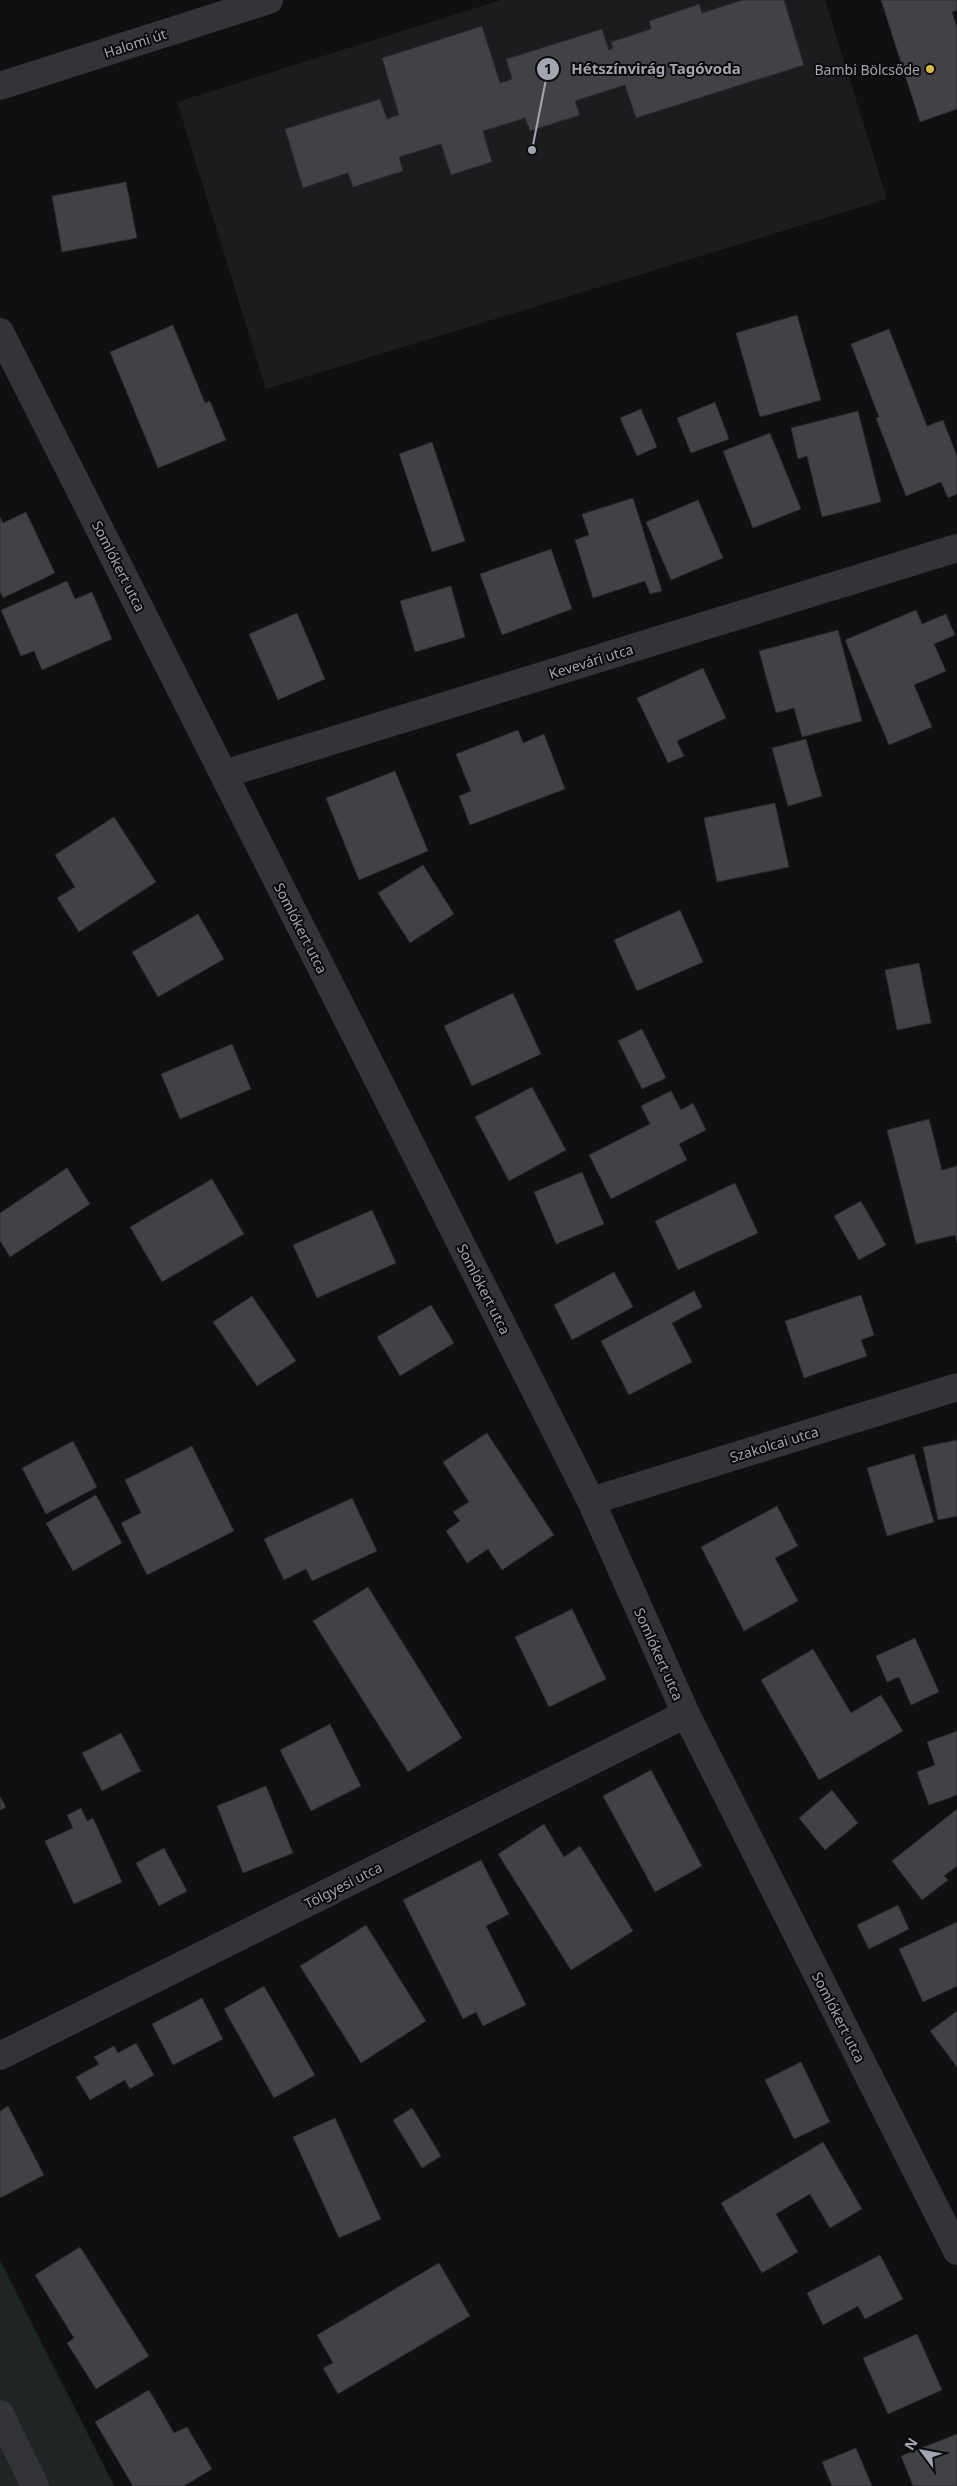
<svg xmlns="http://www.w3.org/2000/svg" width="957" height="2486" font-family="'Noto Sans',sans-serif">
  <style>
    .built { fill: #1c1c1e }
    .green { fill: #1f2520 }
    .building { fill: #424246; stroke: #2b2a2d }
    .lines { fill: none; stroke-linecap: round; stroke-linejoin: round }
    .minor { stroke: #343438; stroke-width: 28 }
    .tertiary { stroke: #343438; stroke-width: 28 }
    .poi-dot { fill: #d8bb41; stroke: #0b0b0c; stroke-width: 2 }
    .labels { text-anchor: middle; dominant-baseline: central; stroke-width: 4; stroke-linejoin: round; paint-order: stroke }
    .street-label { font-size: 14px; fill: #a3a5b0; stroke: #0b0b0c }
    .poi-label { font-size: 14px; fill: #a3a5b0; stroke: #0b0b0c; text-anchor: end }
    .leader { fill: none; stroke: #a3a5b0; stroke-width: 2 }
    .callout-dot { fill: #a3a5b0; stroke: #0b0b0c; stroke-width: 2 }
    .mark-label { font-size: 15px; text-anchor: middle; font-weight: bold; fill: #111 }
    .callout-label { font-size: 15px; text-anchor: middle; font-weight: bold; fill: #a3a5b0; stroke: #0b0b0c; stroke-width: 4; stroke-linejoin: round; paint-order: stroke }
  </style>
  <rect width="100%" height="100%" fill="#101011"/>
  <path class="built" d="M501,0H825L887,199L266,389L177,102Z"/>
  <path class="green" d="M0,2260L114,2486H0Z"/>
  <path class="building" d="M742,0H784L804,65L636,118L625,85L575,101L580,115L530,131L525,118L483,131L492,162L451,175L441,144L399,157L403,171L353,187L348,173L303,188L285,129L380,99L387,119L399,115L382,58L482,26L500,83L512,79L506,59L602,29L609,50L613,48L611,42L651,29L649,21L699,4L702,13Z
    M881,0H957V10L952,12L957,28V109L920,122Z
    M126,182L137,238L62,252L52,196Z
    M797,315L821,400L760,417L736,333Z
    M173,325L205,403L210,401L226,440L158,468L110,352Z
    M889,329L927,426L943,420L957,456V494L948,498L941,482L906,496L876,418L879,417L851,344Z
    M715,402L729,439L691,453L677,418Z
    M641,409L657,447L637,456L620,418Z
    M858,411L881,502L822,517L807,456L798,459L791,428Z
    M770,433L801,509L753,528L723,451Z
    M432,442L465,541L432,552L399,454Z
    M633,498L662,591L650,594L645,581L593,598L575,540L589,535L582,514Z
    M698,500L723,558L671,580L646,522Z
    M26,512L55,573L3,598L0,592V517L3,523Z
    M551,549L572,609L502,635L480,574Z
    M67,581L75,599L92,592L112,639L42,670L34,651L21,656L1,610Z
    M451,586L465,637L415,652L400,601Z
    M916,610L922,624L946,614L955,635L934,644L946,671L914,685L932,727L889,745L845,640Z
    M297,613L325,679L278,700L249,634Z
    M838,630L862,721L802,737L794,708L776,713L759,651Z
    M703,668L726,718L677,741L684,756L668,763L637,698Z
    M518,730L523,743L544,734L565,789L470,825L459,796L471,791L456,754Z
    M806,739L822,796L788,806L772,748Z
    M395,771L428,851L359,880L326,798Z
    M775,803L789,867L717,882L704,818Z
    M114,817L156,882L79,932L57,898L75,887L55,855Z
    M423,865L454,914L410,943L378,893Z
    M680,910L703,962L637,991L614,940Z
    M198,914L224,959L158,997L132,952Z
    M919,963L931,1023L897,1030L885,970Z
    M513,993L541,1054L472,1086L444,1026Z
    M642,1029L666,1078L642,1089L618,1041Z
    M232,1044L251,1089L180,1119L161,1074Z
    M532,1087L566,1150L509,1181L475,1117Z
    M671,1091L681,1110L693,1103L706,1130L679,1144L687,1160L611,1199L589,1155L650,1124L641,1106Z
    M929,1119L942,1170L957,1166V1243L955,1235L916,1244L887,1130Z
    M67,1168L90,1204L10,1257L0,1241V1213Z
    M582,1172L604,1224L556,1244L534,1192Z
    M212,1179L244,1234L162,1282L130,1227Z
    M735,1183L758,1233L678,1270L655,1221Z
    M861,1201L886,1245L859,1260L834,1216Z
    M372,1210L396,1263L317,1298L293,1245Z
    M614,1272L633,1307L572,1340L554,1305Z
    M694,1291L702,1307L672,1323L692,1362L629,1395L601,1341Z
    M861,1295L874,1335L861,1340L867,1356L804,1378L785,1321Z
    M252,1296L296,1361L257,1386L213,1322Z
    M431,1305L454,1343L400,1376L377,1337Z
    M487,1433L554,1535L502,1570L488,1549L467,1563L446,1531L460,1521L453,1512L469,1502L443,1462Z
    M957,1440V1516L938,1520L923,1447Z
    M73,1441L97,1487L46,1514L22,1468Z
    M192,1446L234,1531L147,1575L121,1523L141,1513L125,1480Z
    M914,1454L934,1522L887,1536L867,1468Z
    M96,1495L122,1543L73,1571L46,1523Z
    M352,1498L377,1551L312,1581L306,1569L284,1580L264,1539Z
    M777,1506L798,1546L775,1558L798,1601L744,1631L701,1547Z
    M368,1587L462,1738L408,1772L313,1621Z
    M572,1609L606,1679L549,1707L515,1637Z
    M915,1638L939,1692L911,1705L899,1677L887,1682L876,1656Z
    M813,1649L851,1713L881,1695L903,1731L819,1780L761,1680Z
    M330,1724L361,1786L311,1811L280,1750Z
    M957,1731V1795L929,1805L917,1772L935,1765L927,1742Z
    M121,1733L141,1771L102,1791L82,1753Z
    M651,1770L702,1866L655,1892L603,1796Z
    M266,1786L293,1853L243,1873L217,1806Z
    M832,1790L858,1823L825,1850L799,1818Z
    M0,1797L6,1807L0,1810Z
    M81,1808L87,1821L93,1818L122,1882L74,1904L45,1841L73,1828L67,1815Z
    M957,1809V1866L944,1876L948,1880L922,1900L892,1861Z
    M544,1824L564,1857L580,1846L633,1931L571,1970L498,1854Z
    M164,1848L187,1891L159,1906L136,1863Z
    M481,1860L509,1914L486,1926L526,2005L483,2026L476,2012L463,2019L403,1900Z
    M898,1905L909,1929L869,1949L857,1925Z
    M957,1922V1986L923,2002L899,1949Z
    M366,1925L426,2021L361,2063L300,1966Z
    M264,1986L315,2075L274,2098L224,2009Z
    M202,1998L223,2039L173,2065L152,2024Z
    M957,2011V2067L930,2031Z
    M136,2043L154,2075L130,2089L125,2080L90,2100L76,2077L99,2064L94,2057L114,2046L118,2053Z
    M801,2062L830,2122L794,2139L765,2080Z
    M8,2106L44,2175L0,2198V2111Z
    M412,2108L441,2156L422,2168L393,2120Z
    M335,2118L381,2219L339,2238L293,2137Z
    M823,2142L862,2209L830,2228L810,2194L776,2214L798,2252L762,2273L721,2203Z
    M80,2247L149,2356L96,2389L67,2343L74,2338L35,2275Z
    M880,2255L903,2299L865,2319L858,2306L823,2325L807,2293Z
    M439,2263L470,2316L338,2394L323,2368L333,2363L317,2335Z
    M917,2334L942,2390L888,2414L863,2358Z
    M149,2390L174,2433L187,2427L212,2469L184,2486H133L95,2422Z
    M957,2434V2486H913L901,2456Z
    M856,2448L872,2486H832L822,2462Z"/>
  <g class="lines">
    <path class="minor" d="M0,86L269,0
      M0,332L591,1501L686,1714L957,2251
      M224,774L957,548
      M591,1501L957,1387
      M0,2056L686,1714"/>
    <path class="tertiary" d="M0,2414L35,2486"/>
  </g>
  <circle class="poi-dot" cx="930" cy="69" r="5"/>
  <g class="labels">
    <g class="street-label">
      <text transform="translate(135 43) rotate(-18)">Halomi út</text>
      <text transform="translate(119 566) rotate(63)">Somlókert utca</text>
      <text transform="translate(591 661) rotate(-17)">Kevevári utca</text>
      <text transform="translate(301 928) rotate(63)">Somlókert utca</text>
      <text transform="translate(484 1289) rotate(63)">Somlókert utca</text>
      <text transform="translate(774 1444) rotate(-17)">Szakolcai utca</text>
      <text transform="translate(659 1654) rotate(66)">Somlókert utca</text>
      <text transform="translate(343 1885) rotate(-27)">Tölgyesi utca</text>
      <text transform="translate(839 2017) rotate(63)">Somlókert utca</text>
    </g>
    <g class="poi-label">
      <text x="920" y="69">Bambi Bölcsőde</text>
    </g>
  </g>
  <path class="leader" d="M532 150L548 69"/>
  <g class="callout-dot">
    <circle cx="532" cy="150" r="5"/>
    <circle cx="548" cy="69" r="12"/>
  </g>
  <g class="mark-label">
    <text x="548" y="74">1</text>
  </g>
  <g class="callout-label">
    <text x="656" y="74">Hétszínvirág Tagóvoda</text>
  </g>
  <g transform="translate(922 2451) rotate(302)" stroke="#0b0b0c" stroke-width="4" paint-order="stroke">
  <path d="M0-4L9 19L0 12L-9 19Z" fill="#a3a5b0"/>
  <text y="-8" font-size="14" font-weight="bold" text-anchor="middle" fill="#a3a5b0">N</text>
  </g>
</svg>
